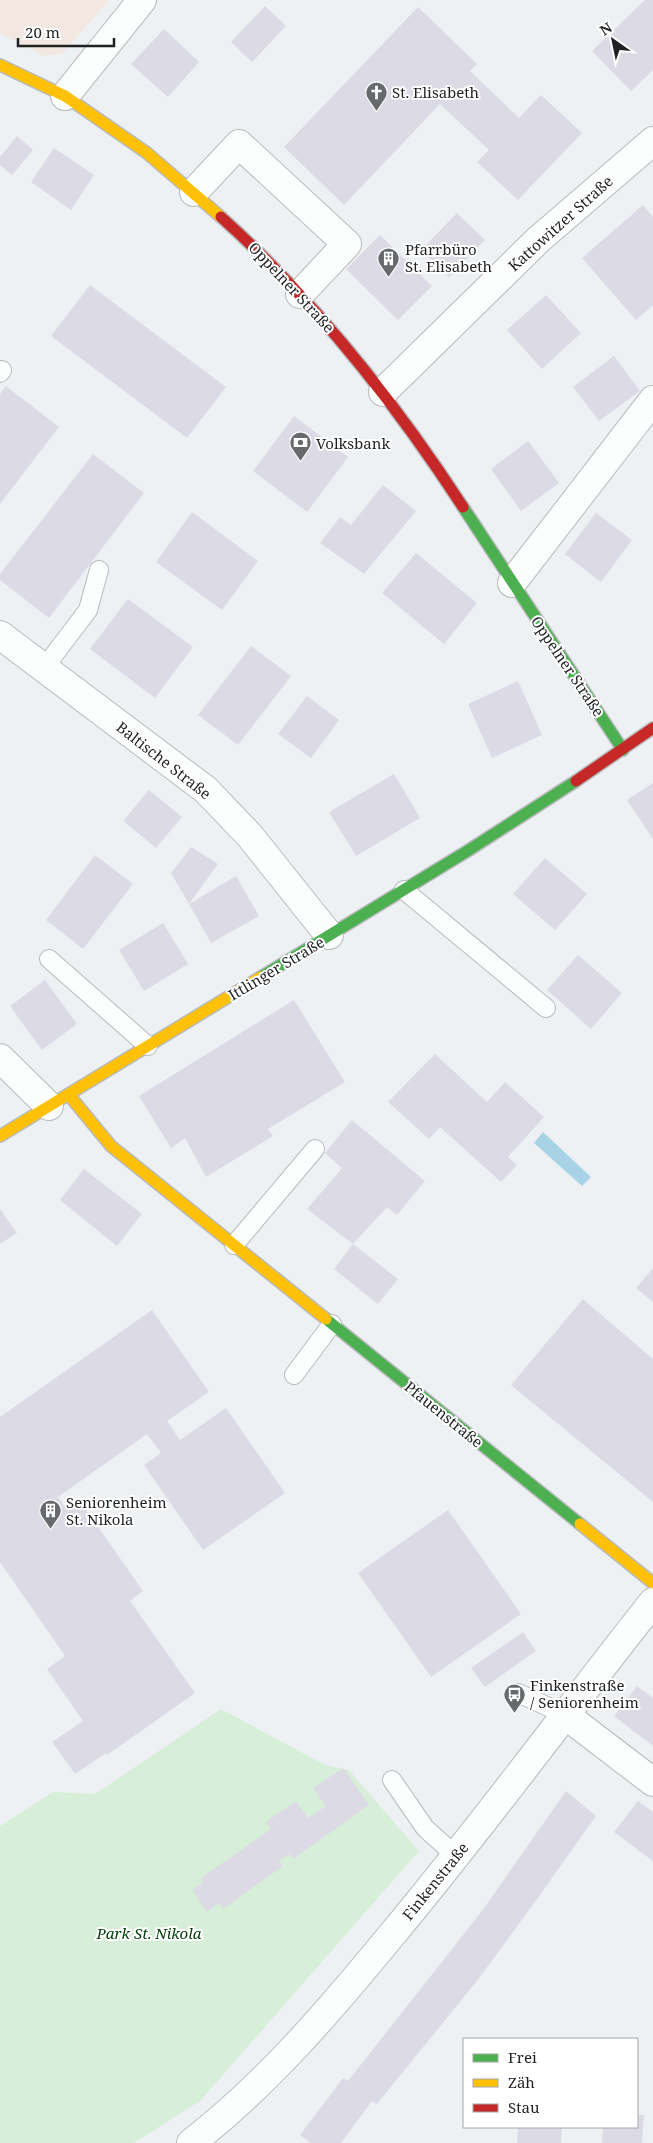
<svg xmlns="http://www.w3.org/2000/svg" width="653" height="2143" font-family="'Noto Serif',serif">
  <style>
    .commercial { fill: #f2e8e1 }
    .green { fill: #d7efd9 }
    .water { fill: #a8d3e6 }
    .building { fill: #dcdae5 }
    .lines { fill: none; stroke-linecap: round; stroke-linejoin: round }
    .lane-casing { stroke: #b8babb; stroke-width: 20 }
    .street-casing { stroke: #b8babb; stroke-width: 30 }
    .fast-casing { stroke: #b8babb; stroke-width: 14 }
    .slow-casing { stroke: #b8babb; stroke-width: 14 }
    .jam-casing { stroke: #b8babb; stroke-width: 14 }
    .lane { stroke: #fcfdfd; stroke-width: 18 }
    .street { stroke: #fcfdfd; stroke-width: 28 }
    .fast { stroke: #4caf50; stroke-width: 11 }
    .slow { stroke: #ffc107; stroke-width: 11 }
    .jam { stroke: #c62828; stroke-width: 11 }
    .labels { text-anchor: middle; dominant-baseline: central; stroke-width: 4; stroke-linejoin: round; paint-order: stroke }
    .poi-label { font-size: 15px; fill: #1f2123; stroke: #fff; text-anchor: start }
    .street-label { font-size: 15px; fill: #1f2123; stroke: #fff }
    .park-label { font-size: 15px; font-style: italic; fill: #034009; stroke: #fff }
  </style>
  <rect width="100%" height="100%" fill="#eef1f3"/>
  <path class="commercial" d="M0,0H109L62,54L44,56L0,33Z"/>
  <path class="green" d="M221,1709L325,1765L349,1770L419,1851L200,2101L134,2143H0V1826L53,1792L95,1794Z"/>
  <path class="water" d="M543,1132L591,1177L582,1186L534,1143Z"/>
  <path class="building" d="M645,0H653V70L631,91L592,51Z
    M265,6L286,26L252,62L231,42Z
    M418,7L477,64L470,71L519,118L541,95L582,133L518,200L477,162L489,150L440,104L344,205L284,147Z
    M164,29L199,62L168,97L131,64Z
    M17,136L33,150L12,175L0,165V157Z
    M54,148L94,175L71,210L31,182Z
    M643,205L653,217V305L636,320L582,258Z
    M457,213L485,240L449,277L421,250Z
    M380,235L432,286L398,320L346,269Z
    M90,285L226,387L187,438L51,336Z
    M546,295L581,333L542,369L507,330Z
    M614,356L640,391L599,421L573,387Z
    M6,386L59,427L0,504V394Z
    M294,416L348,457L307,512L253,471Z
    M528,441L559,483L521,511L491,469Z
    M93,454L144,493L49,618L0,580V574Z
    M383,485L416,511L364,574L320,543L340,517L351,525Z
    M192,512L258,561L222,610L156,562Z
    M596,513L632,540L601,582L565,554Z
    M416,553L477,603L444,644L382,593Z
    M128,599L193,647L155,698L90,649Z
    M251,646L291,676L238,745L198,715Z
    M518,681L542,735L492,758L468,704Z
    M307,696L339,720L311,758L278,734Z
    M394,774L420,818L356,856L329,812Z
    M653,783V839L627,800Z
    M149,790L182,817L156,848L123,821Z
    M191,847L218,864L189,904L171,873Z
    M95,855L133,884L83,949L46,920Z
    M545,858L587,894L555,930L513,894Z
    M236,876L259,916L211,943L189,904Z
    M163,923L188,964L144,991L119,950Z
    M578,955L622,993L591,1029L547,990Z
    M45,980L77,1024L42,1050L10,1006Z
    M294,1000L345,1082L268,1129L273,1136L206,1177L185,1138L171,1148L139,1096Z
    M435,1054L487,1102L505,1082L544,1117L508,1157L517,1165L501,1182L440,1127L429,1139L388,1102Z
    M352,1120L425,1181L397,1215L387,1207L353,1244L307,1209L342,1168L325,1153Z
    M84,1169L142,1214L117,1246L60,1200Z
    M0,1209L17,1233L0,1244Z
    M353,1244L398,1279L378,1304L334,1269Z
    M653,1268V1302L636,1288Z
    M583,1299L653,1359V1502L511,1385Z
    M152,1310L209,1392L167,1421L180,1440L226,1408L285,1493L203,1550L144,1465L161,1453L147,1434L58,1497L67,1510L80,1501L143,1591L130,1601L195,1693L107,1755L106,1753L75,1774L52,1742L83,1721L47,1669L65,1656L0,1562V1417Z
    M448,1510L521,1614L431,1677L358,1573Z
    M523,1632L536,1651L485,1687L471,1668Z
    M637,1686L653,1698V1746L614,1716Z
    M343,1768L369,1805L293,1859L289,1854L279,1861L283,1866L223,1909L219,1903L207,1912L192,1890L204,1882L201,1878L271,1829L266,1822L296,1801L308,1818L326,1806L313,1788Z
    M566,1791L596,1816L537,1899L480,1977L377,2104L372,2101L341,2143H311L300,2135L343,2078L348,2081L482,1911Z
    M638,1801L653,1812V1861L614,1832Z
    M637,2115H644L642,2143H602L603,2127H637Z
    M518,2127H562L561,2143H517Z"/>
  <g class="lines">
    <defs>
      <path id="lane" d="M0,373L2,370
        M44,668L88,610L99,570
        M404,890L546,1008
        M49,959L148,1046
        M234,1245L315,1149
        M294,1375L332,1324
        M518,1693L564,1714
        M392,1780L425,1828L456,1856"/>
      <path id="street" d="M65,96L142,0
        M194,192L239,144L347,244L300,294
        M383,392L538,240L653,141
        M512,583L653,400
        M0,635L206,790L250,836L329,935
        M0,1058L49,1106
        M564,1714L653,1782
        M191,2143C267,2084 329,2011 390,1937C481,1828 565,1713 653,1602"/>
      <path id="fast" d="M463,507L623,750
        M261,977L469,850L576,781
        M326,1319L580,1524"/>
      <path id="slow" d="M0,65L65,96L147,153L221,217
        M69,1095L111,1146L326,1319
        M0,1136L261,977
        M580,1524L653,1583"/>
      <path id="jam" d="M221,217C316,302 394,401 463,507
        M576,781L653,728"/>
    </defs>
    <use href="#lane" class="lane-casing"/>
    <use href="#street" class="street-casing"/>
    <use href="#fast" class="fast-casing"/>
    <use href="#slow" class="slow-casing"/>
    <use href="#jam" class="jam-casing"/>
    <use href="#lane" class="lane"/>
    <use href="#street" class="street"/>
    <use href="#fast" class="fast"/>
    <use href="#slow" class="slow"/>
    <use href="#jam" class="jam"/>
  </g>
  <defs>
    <symbol id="church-pin" viewBox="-11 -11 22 30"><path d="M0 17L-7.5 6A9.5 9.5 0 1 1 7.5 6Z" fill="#676a6c" stroke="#fff"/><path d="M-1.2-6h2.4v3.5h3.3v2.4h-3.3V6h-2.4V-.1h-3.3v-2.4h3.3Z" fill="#fff"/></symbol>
    <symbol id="building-pin" viewBox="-11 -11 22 30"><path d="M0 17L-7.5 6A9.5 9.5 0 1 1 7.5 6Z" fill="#676a6c" stroke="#fff"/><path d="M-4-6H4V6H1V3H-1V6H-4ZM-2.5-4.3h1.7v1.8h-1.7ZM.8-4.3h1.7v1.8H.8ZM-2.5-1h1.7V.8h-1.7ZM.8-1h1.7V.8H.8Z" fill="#fff"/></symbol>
    <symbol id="bank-pin" viewBox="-11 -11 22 30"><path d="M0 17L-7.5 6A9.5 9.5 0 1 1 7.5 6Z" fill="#676a6c" stroke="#fff"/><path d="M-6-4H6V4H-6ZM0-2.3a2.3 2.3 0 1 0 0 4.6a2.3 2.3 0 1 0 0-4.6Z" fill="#fff"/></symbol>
    <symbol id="bus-pin" viewBox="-11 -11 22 30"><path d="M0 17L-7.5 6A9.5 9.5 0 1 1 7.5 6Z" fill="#676a6c" stroke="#fff"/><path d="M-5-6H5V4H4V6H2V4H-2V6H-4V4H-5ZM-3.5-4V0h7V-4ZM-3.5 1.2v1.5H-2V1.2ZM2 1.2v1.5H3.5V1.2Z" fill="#fff"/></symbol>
  </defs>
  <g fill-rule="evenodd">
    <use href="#church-pin" x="364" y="80" width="25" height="34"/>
    <use href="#building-pin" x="376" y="246" width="25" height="34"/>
    <use href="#bank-pin" x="288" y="430" width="25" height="34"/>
    <use href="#building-pin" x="38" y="1498" width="25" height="34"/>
    <use href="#bus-pin" x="502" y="1682" width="25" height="34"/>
  </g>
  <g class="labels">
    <g class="poi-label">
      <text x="392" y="92">St. Elisabeth</text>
      <text x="405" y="249">Pfarrbüro<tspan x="405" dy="17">St. Elisabeth</tspan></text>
      <text x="316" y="443">Volksbank</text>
      <text x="66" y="1502">Seniorenheim<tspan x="66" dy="17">St. Nikola</tspan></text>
      <text x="530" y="1685">Finkenstraße<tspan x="530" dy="17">/ Seniorenheim</tspan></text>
    </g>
    <g class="street-label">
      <text transform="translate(560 223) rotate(-42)">Kattowitzer Straße</text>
      <text transform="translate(292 287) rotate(47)">Oppelner Straße</text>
      <text transform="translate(568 666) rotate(56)">Oppelner Straße</text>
      <text transform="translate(164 760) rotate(38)">Baltische Straße</text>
      <text transform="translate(276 968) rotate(-31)">Ittlinger Straße</text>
      <text transform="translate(444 1414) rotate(39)">Pfauenstraße</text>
      <text transform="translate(435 1881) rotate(-51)">Finkenstraße</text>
    </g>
    <g class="park-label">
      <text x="149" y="1933">Park St. Nikola</text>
    </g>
  </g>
  <rect x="463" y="2038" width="175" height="90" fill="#ffffff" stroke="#a5a6a7"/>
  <rect x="473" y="2054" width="25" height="8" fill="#4caf50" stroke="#a5a6a7"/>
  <text x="508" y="2063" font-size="15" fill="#1f2123">Frei</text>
  <rect x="473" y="2079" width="25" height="8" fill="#ffc107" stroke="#a5a6a7"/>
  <text x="508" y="2088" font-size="15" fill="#1f2123">Zäh</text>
  <rect x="473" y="2104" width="25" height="8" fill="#c62828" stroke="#a5a6a7"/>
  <text x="508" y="2113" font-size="15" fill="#1f2123">Stau</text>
  <g transform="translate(613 40) rotate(327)" stroke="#ffffff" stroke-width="4" paint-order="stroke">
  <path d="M0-4L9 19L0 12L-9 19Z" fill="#1f2123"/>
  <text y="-8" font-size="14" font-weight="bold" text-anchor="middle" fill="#1f2123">N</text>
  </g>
  <path d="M18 38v8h96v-8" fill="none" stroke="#1f2123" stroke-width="2.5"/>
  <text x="25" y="38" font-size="15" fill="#1f2123" stroke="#ffffff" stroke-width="4" paint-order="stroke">20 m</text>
</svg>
